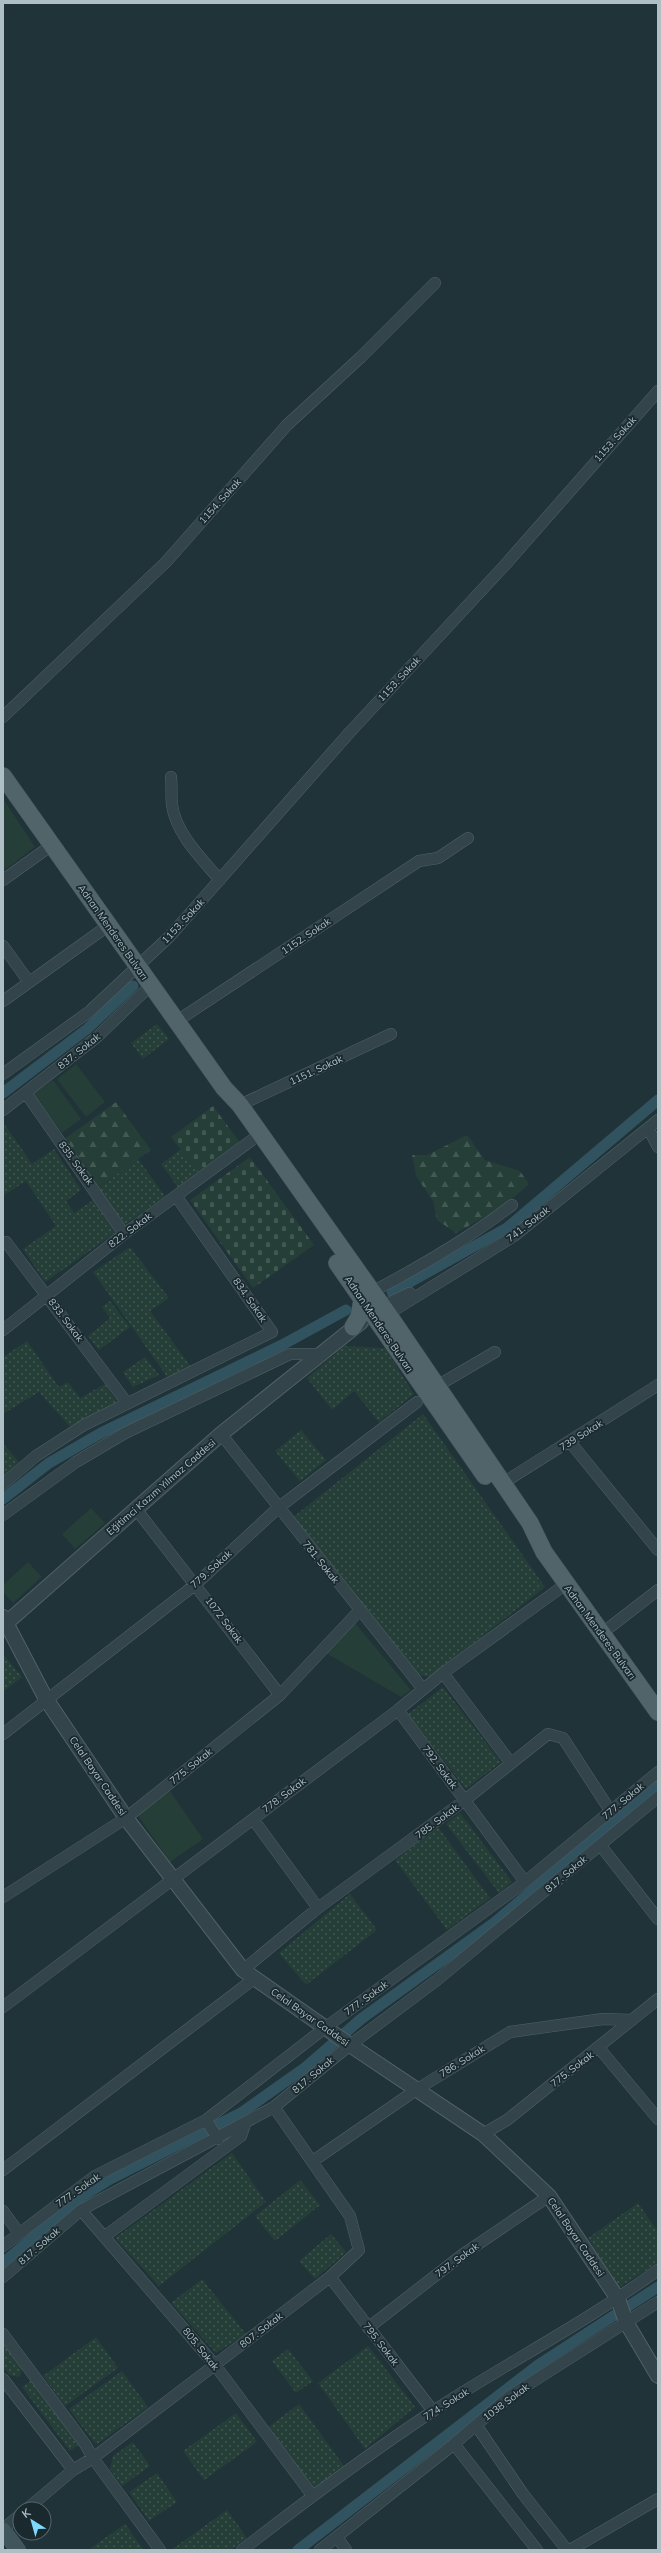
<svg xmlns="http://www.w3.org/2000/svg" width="661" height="2553" font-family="Mulish,sans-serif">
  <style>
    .grass { fill: url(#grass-dots) }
    .forest { fill: url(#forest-firs) }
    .cemetery { fill: url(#cemetery-stones) }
    .park { fill: #253e37 }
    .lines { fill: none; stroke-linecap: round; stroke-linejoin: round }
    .canal { stroke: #31535f; stroke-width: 11 }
    .minor-casing { stroke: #516267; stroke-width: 12 }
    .tertiary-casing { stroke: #516267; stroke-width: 16 }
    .secondary-casing { stroke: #516267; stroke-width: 16 }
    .primary-casing { stroke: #405056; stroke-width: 18 }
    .minor { stroke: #33444a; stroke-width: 11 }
    .tertiary { stroke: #33444a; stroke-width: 14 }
    .secondary { stroke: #41555d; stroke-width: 15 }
    .primary { stroke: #51646a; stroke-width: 17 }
    .labels { text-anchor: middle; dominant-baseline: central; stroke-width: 3.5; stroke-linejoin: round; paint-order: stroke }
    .street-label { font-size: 10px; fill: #aebfc6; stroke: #19292e }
  </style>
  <defs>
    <pattern id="grass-dots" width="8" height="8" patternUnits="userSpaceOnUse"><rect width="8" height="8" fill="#253e37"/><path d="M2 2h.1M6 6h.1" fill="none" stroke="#425852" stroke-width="1.8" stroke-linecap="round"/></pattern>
    <pattern id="forest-firs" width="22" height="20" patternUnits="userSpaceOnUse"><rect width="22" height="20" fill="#253e37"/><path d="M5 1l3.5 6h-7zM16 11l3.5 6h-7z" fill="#425852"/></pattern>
    <pattern id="cemetery-stones" width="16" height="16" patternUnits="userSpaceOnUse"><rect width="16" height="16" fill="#253e37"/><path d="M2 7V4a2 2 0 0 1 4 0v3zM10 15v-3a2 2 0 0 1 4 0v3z" fill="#425852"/></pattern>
  </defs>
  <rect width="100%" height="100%" fill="#203339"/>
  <path class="grass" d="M157,1024L169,1039L143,1059L131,1043Z
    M3,1122L32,1164L54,1149L81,1190L66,1201L74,1213L93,1200L115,1233L45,1282L23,1249L56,1226L26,1181L3,1196Z
    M181,1149L200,1175L180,1190L161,1164Z
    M138,1159L165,1196L124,1225L98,1188Z
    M130,1247L169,1298L150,1311L191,1367L168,1378L93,1272Z
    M110,1301L130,1327L99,1350L88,1336L110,1318L102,1307Z
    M27,1341L59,1387L68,1382L80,1398L105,1384L118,1403L71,1428L39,1392L3,1414V1357Z
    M344,1346L385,1348L414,1394L379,1422L354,1391L332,1410L307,1378Z
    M145,1357L159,1375L133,1387L123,1372Z
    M423,1414L545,1587L430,1677L418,1675L292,1518Z
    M301,1430L326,1460L300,1481L275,1451Z
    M3,1443L19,1462L3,1477Z
    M3,1654L22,1677L3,1692Z
    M443,1687L501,1762L466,1789L408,1714Z
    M460,1813L512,1882L499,1893L446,1824Z
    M438,1827L490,1898L447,1930L395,1860Z
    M350,1894L377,1930L306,1985L279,1953Z
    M232,2153L266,2202L159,2286L115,2238Z
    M300,2180L320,2205L275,2241L255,2216Z
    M638,2203L658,2232V2263L618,2288L588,2238Z
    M331,2234L346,2252L315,2279L299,2261Z
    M202,2279L246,2334L216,2353L171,2303Z
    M96,2337L118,2368L65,2406L43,2376Z
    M3,2343L22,2368L20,2377L9,2375L3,2367Z
    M368,2346L415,2407L365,2449L318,2383Z
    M288,2349L313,2381L296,2393L272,2361Z
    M122,2371L148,2407L96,2445L69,2409Z
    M32,2380L80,2444L70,2451L22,2387Z
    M299,2404L344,2466L314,2489L268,2427Z
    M236,2413L257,2442L204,2480L183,2451Z
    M133,2442L150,2466L122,2486L110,2469L113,2456Z
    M157,2473L177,2502L149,2521L129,2492Z
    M227,2510L247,2538L231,2550H171Z
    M125,2524L144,2550H88Z"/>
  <path class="forest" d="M116,1102L151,1150L98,1188L63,1140Z
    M467,1135L485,1160L520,1171L529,1184L503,1207L456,1233L437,1220L433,1201L416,1176L412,1155H427Z"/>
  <path class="cemetery" d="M213,1106L241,1144L200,1175L171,1137Z
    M250,1157L314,1245L253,1288L190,1200Z"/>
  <path class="park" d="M4,800L35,847L3,871V801Z
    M76,1064L105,1102L86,1117L57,1079Z
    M53,1080L81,1119L62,1133L33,1094Z
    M91,1508L105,1523L75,1549L62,1534Z
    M28,1562L42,1577L13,1603L3,1592V1585Z
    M355,1623L411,1690L401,1697L326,1653Z
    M170,1791L203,1839L170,1862L137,1814Z"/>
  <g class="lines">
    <path class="canal" d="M3,1093L87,1029L133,986
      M392,1292L507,1228L658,1100
      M3,1499L49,1463L101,1433L282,1345L346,1310
      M3,2263L78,2199L110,2179L241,2113L306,2067L361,2019L494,1923L658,1784
      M298,2550L538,2365L658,2287"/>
    <defs>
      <path id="minor" d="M3,717L166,562L287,425L361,357L435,283
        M171,777C172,786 171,796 172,805C176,834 202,859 220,880
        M3,880L52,845
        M3,946L29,982
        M3,1001L109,925
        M177,1021L419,861L438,858L468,838
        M3,1074L90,1011L170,936L350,732L505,565L658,391
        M26,1093L124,1234
        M240,1105L391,1034
        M3,1110L97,1037L151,985
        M648,1128L658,1147
        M3,1244L6,1242L127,1403
        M372,1292C421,1266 468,1239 512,1205
        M383,1306L410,1293
        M388,1314L514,1236L658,1120
        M3,1330L124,1234L260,1134
        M437,1386L495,1352
        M221,1434L423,1689
        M570,1442L658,1550
        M503,1483L658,1385
        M3,1484L36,1456L84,1425L272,1332L176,1196
        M136,1509L280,1695
        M3,1515L76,1462L125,1433L290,1354H323
        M601,1634L658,1590
        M443,1673L510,1762
        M398,1710L525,1882
        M3,1734L196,1584L278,1508L417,1402
        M253,1819L318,1908
        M601,1846L658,1919
        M3,1897L126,1818L280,1695L360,1610
        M243,1970L318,1908L465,1800L548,1734L563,1738L611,1812
        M3,2007L398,1710L443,1673L566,1584
        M599,2048L658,2119
        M206,2120L218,2139
        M483,2134L507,2120L658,1999
        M313,2161L416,2090L510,2032L603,2019L632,2020
        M3,2170L255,1978
        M81,2210L215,2365L312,2495
        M3,2211L19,2233
        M105,2236L241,2136L245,2124
        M3,2246L95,2176L206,2120L326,2027L525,1882L658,1772
        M3,2277L81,2210L274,2107L350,2045L437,1980L658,1797
        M330,2277L433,2411
        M368,2328L462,2255L549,2196
        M3,2334L85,2444L93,2458L160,2550
        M3,2379L73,2470
        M476,2425L454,2444L537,2550
        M27,2509L73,2470L93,2458L330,2277L359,2250L350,2216L274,2107
        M3,2529L20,2515
        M337,2537L346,2550
        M242,2550C304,2502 367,2455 433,2411C507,2363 586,2322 658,2270
        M320,2550L454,2444
        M567,2550L523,2494L476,2425L510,2396L658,2302
        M570,2550L658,2499"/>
      <path id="tertiary" d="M3,1617L46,1699L126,1818L243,1970L350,2045L483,2134L549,2196L618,2299L626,2322L658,2376
        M3,1626L221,1434L361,1322"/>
      <path id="secondary" d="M3,2530L18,2550"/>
      <path id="primary" d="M3,776L224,1088L240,1105L388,1314L530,1523L544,1552L658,1712
        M337,1263L485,1476
        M353,1327L359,1317L362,1300"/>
    </defs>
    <use href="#minor" class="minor-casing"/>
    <use href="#tertiary" class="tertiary-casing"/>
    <use href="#secondary" class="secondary-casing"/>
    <use href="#primary" class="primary-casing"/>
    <use href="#minor" class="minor"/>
    <use href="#tertiary" class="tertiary"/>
    <use href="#secondary" class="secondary"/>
    <use href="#primary" class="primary"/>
  </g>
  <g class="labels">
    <g class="street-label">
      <text transform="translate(615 439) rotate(-48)">1153. Sokak</text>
      <text transform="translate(220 501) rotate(-48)">1154. Sokak</text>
      <text transform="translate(399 679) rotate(-47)">1153. Sokak</text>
      <text transform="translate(183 921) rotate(-47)">1153. Sokak</text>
      <text transform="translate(113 932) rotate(55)">Adnan Menderes Bulvarı</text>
      <text transform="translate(306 936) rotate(-34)">1152. Sokak</text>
      <text transform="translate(79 1051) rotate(-39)">837. Sokak</text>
      <text transform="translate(316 1070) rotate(-25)">1151. Sokak</text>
      <text transform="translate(76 1163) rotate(54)">835. Sokak</text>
      <text transform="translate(528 1224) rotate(-38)">741. Sokak</text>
      <text transform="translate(130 1230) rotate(-37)">822. Sokak</text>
      <text transform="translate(250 1300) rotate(55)">834. Sokak</text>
      <text transform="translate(66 1320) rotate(53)">833. Sokak</text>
      <text transform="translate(379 1324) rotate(56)">Adnan Menderes Bulvarı</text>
      <text transform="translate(581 1435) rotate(-32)">739 Sokak</text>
      <text transform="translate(161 1487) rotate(-41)">Eğitimci Kazım Yılmaz Caddesi</text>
      <text transform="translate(321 1562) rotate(51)">781. Sokak</text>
      <text transform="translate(211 1569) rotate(-42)">779. Sokak</text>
      <text transform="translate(224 1620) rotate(53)">1072 Sokak</text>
      <text transform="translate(600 1632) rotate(54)">Adnan Menderes Bulvarı</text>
      <text transform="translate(191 1766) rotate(-39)">775. Sokak</text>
      <text transform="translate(440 1767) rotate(53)">792. Sokak</text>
      <text transform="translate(98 1776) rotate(56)">Celal Bayar Caddesi</text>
      <text transform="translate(284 1795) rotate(-37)">778. Sokak</text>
      <text transform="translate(623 1801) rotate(-40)">777. Sokak</text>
      <text transform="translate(437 1821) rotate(-37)">785. Sokak</text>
      <text transform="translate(566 1874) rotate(-40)">817. Sokak</text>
      <text transform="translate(366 1998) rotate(-36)">777. Sokak</text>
      <text transform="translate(310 2017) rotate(35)">Celal Bayar Caddesi</text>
      <text transform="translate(462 2061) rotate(-32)">786. Sokak</text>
      <text transform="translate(572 2069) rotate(-38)">775. Sokak</text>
      <text transform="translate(313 2075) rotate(-40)">817. Sokak</text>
      <text transform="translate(78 2190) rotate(-35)">777. Sokak</text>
      <text transform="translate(576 2237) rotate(56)">Celal Bayar Caddesi</text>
      <text transform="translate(39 2246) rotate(-41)">817. Sokak</text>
      <text transform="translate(457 2260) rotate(-36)">797. Sokak</text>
      <text transform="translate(261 2330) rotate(-38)">807. Sokak</text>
      <text transform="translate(381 2344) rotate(52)">795. Sokak</text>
      <text transform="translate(201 2349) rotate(51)">805. Sokak</text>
      <text transform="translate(506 2402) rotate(-37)">1038 Sokak</text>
      <text transform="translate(446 2404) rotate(-32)">774. Sokak</text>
    </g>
  </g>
  <rect width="661" height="2553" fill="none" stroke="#aebfc6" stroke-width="8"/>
  <g transform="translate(32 2521) rotate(323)"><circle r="19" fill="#19292e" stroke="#55656b"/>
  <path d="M0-3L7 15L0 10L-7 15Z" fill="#7dd8fc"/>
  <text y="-6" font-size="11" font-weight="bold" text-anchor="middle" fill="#aebfc6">K</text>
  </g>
</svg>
